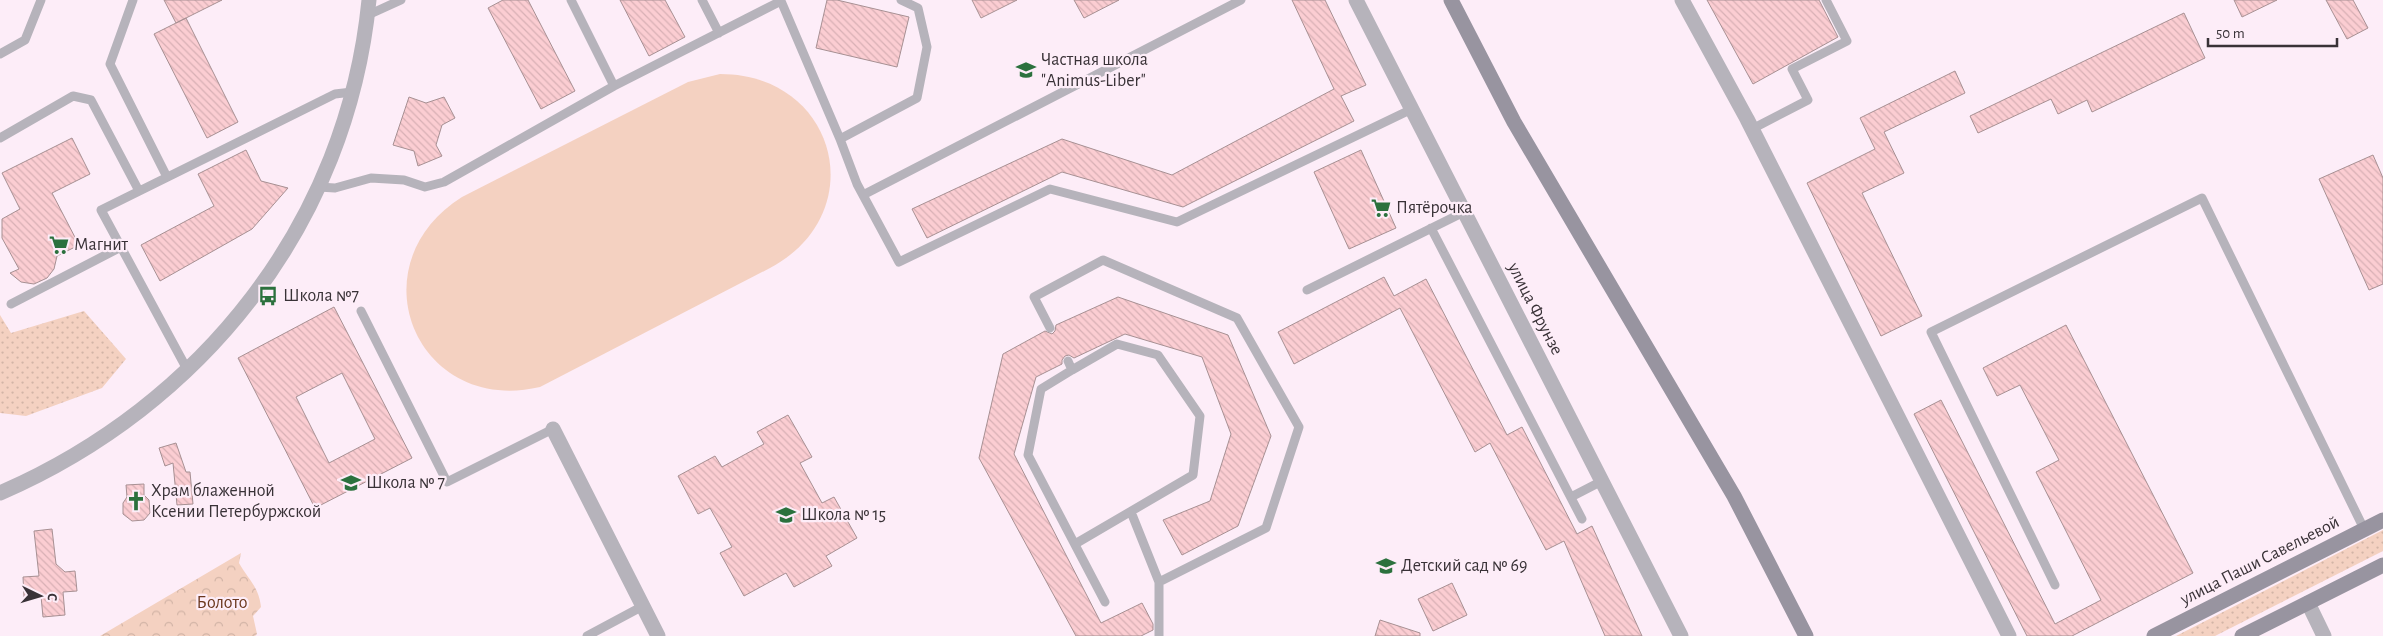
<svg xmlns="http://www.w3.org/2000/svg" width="2383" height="636" font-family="'Alegreya Sans',sans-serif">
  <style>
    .green { fill: url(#green-dots) }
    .forest { fill: url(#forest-crowns) }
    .pitch { fill: #f4d1c1 }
    .building { fill: url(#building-back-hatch); stroke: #a79093; fill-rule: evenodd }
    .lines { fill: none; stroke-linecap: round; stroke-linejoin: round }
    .lane { stroke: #b6b3bb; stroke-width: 9 }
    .street { stroke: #b6b3bb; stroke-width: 15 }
    .secondary { stroke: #9894a0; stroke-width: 15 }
    .labels { text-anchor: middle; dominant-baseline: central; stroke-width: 4.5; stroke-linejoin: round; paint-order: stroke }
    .poi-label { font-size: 18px; fill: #393237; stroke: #fdedf8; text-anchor: start }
    .street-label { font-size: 18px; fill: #393237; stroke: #fdedf8 }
    .park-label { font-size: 18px; fill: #6b371d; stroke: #fdedf8 }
  </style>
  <defs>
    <pattern id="green-dots" width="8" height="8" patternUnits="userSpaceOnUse" patternTransform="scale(1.25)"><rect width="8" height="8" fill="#f4d1c1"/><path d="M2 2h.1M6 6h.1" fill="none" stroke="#d2b4a6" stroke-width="1.8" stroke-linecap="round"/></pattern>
    <pattern id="forest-crowns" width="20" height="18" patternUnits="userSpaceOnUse" patternTransform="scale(1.25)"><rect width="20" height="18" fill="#f4d1c1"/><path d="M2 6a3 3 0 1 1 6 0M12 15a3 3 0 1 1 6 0" fill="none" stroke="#d2b4a6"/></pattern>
    <pattern id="building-back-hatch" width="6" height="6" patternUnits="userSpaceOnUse" patternTransform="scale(1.25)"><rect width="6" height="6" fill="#fbcdd2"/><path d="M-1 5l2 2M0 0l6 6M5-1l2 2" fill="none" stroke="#d8b0b5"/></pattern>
  </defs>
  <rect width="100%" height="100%" fill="#fdedf8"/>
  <path class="green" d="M84,311L126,359L102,388L26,416L0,413V315L11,333Z
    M2383,530V551L2215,636H2176Z"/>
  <path class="forest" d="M241,553L239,563C248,579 259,587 261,607L253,616L257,634L255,636H100Z"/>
  <path class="pitch" d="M720,74C837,74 873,213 770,268L540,387C416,416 354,265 462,197L688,82Z"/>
  <path class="building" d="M164,0H222L176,23Z
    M503,0H528L575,91L541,109L488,8Z
    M620,0H665L685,37L649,56Z
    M827,0H837L909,17L897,67L816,48Z
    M972,0H1017L981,18Z
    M1074,0H1119L1084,18Z
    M1292,0H1325L1366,85L1341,96L1354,121L1183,207L1062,172L927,238L912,209L1062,139L1172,175L1334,89Z
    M1707,0H1819L1838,37L1753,84Z
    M2234,0H2277L2242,17Z
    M2326,0H2353L2368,28L2347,39Z
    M2184,13L2205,58L2092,112L2087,100L2058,114L2051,99L1978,133L1970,116Z
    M186,18L238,122L207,138L154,34Z
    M1955,71L1965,93L1884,132L1904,173L1862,193L1922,316L1881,336L1807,183L1875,149L1860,118Z
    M409,97L426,103L444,97L455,118L442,125L436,145L442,156L418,166L414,151L393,145Z
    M72,138L90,174L52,193L79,245L57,256L54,269L47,278L34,284L21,282L10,273L19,269L2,238V219L20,209L2,173Z
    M246,150L261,181L288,188L252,229L160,281L141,245L214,206L198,174Z
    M1361,150L1396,228L1349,249L1314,172Z
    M2373,155L2383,178V284L2369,290L2319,179Z
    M1384,277L1394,296L1426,279L1507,435L1522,427L1577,534L1592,526L1642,636H1605L1564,541L1546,550L1490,443L1475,452L1400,308L1294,364L1278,332Z
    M1118,297L1228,335L1271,436L1238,526L1182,555L1163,520L1210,501L1231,434L1202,357L1125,334L1074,358L1069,355L1065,356L1062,360V364L1036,377L1014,454L1101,623L1142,603L1153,624V630L1141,636H1076L979,458L1003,354L1045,331L1052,334L1055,331L1056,325Z
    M334,307L412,458L315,508L238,358ZM342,373L375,439L329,463L296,397Z
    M2066,325L2193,573L2072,636H2027L1914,414L1941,400L2055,624L2101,600L2036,472L2059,460L2020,385L1997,396L1983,368Z
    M788,415L812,457L800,463L822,503L834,497L857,538L826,556L832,566L794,587L786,573L744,596L720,553L732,547L710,508L698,514L678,476L715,456L722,467L764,444L757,432Z
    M176,443L186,472H190L193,504L177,505L173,463L165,466L159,448Z
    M144,484V495L149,500L150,513L144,520L132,521L123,514V503L127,497L126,485Z
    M52,529L56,564L65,572L75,571L77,591L63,592L65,615L43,617L41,596L24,597L23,577L39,576L34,531Z
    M1452,583L1467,615L1433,631L1418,599Z
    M1380,620L1420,633V636H1375Z"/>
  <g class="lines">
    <path class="lane" d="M133,0L110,64L167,177
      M571,0L614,86
      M702,0L719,33
      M368,15L401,0
      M0,54L25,40L41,0
      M1752,129L1808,100L1792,69L1847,41L1826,0
      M0,138L73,96L91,100L139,191
      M840,139L917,98L927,47L918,8L901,0
      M319,187L335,188L371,178L404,180L425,187L444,182L614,86L781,1L840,139L857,184L899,262L1050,189L1177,222L1412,109
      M863,195L1241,0
      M1431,228L1582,519
      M1307,290L1464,212
      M11,304L121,247
      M361,311L447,482L553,429
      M1050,328L1034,297L1103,260L1237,318L1299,427L1266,528L1159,582L1131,512
      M1068,361L1072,370L1117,344L1158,355L1200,416L1193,475L1075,544
      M1072,370L1041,389L1028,455L1105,602
      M188,371L101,210L335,94L352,92
      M1571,497L1602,481
      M1159,582V636
      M2055,585L1931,332L2202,198L2364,529
      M587,636L643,606"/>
    <path class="street" d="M1356,0L1681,636
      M1682,0L1747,119L2009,636
      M553,429L658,636
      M0,493C203,405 347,223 369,0
      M2308,603L2324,636"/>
    <path class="secondary" d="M1451,0L1514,122L1734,496L1806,636
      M2154,636L2383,520
      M2242,636L2383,565"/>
  </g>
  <defs>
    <symbol id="school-bare" viewBox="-9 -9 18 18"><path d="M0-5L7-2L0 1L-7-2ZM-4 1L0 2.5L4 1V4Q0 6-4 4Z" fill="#2b713d" stroke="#fdedf8" stroke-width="2.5" paint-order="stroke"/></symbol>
    <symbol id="supermarket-bare" viewBox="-9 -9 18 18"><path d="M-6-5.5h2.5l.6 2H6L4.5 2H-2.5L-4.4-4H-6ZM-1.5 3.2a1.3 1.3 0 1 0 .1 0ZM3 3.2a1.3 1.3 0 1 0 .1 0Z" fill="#2b713d" stroke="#fdedf8" stroke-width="2.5" paint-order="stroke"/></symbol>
    <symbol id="bus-bare" viewBox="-9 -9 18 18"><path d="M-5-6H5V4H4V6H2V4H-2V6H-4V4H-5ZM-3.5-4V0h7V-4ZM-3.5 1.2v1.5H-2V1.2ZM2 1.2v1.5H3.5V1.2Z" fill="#2b713d" stroke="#fdedf8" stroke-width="2.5" paint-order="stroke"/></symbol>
    <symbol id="church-bare" viewBox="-9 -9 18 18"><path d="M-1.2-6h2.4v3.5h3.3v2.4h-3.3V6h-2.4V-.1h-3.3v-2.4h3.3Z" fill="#2b713d" stroke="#fdedf8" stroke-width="2.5" paint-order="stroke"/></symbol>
  </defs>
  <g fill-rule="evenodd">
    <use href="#school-bare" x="1012" y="56" width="28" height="28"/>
    <use href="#supermarket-bare" x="1367" y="194" width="28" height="28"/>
    <use href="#supermarket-bare" x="45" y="231" width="28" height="28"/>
    <use href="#bus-bare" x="254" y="282" width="28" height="28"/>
    <use href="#school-bare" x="337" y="469" width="28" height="28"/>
    <use href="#church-bare" x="122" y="487" width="28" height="28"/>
    <use href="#school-bare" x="772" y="501" width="28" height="28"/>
    <use href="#school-bare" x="1372" y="552" width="28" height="28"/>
  </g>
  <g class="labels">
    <g class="poi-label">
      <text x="1041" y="60">Частная школа<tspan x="1041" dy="21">"Animus-Liber"</tspan></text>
      <text x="1396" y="208">Пятёрочка</text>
      <text x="74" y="245">Магнит</text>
      <text x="283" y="296">Школа №7</text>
      <text x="366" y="483">Школа № 7</text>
      <text x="151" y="491">Храм блаженной<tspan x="151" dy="21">Ксении Петербуржской</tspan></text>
      <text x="801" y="515">Школа № 15</text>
      <text x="1401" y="566">Детский сад № 69</text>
    </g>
    <g class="street-label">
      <text transform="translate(1535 309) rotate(63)">улица Фрунзе</text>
      <text transform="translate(2260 561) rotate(-27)">улица Паши Савельевой</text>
    </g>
    <g class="park-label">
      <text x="222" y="603">Болото</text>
    </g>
  </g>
  <g transform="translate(40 596) rotate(95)" stroke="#fdedf8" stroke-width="4" paint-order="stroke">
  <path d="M0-4L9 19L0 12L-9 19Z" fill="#393237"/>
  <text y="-8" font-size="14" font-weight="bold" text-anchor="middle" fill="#393237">С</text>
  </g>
  <path d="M2208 38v8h129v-8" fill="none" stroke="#393237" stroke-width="2.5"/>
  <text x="2216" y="38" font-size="15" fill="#393237" stroke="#fdedf8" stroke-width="4" paint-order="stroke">50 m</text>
</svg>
